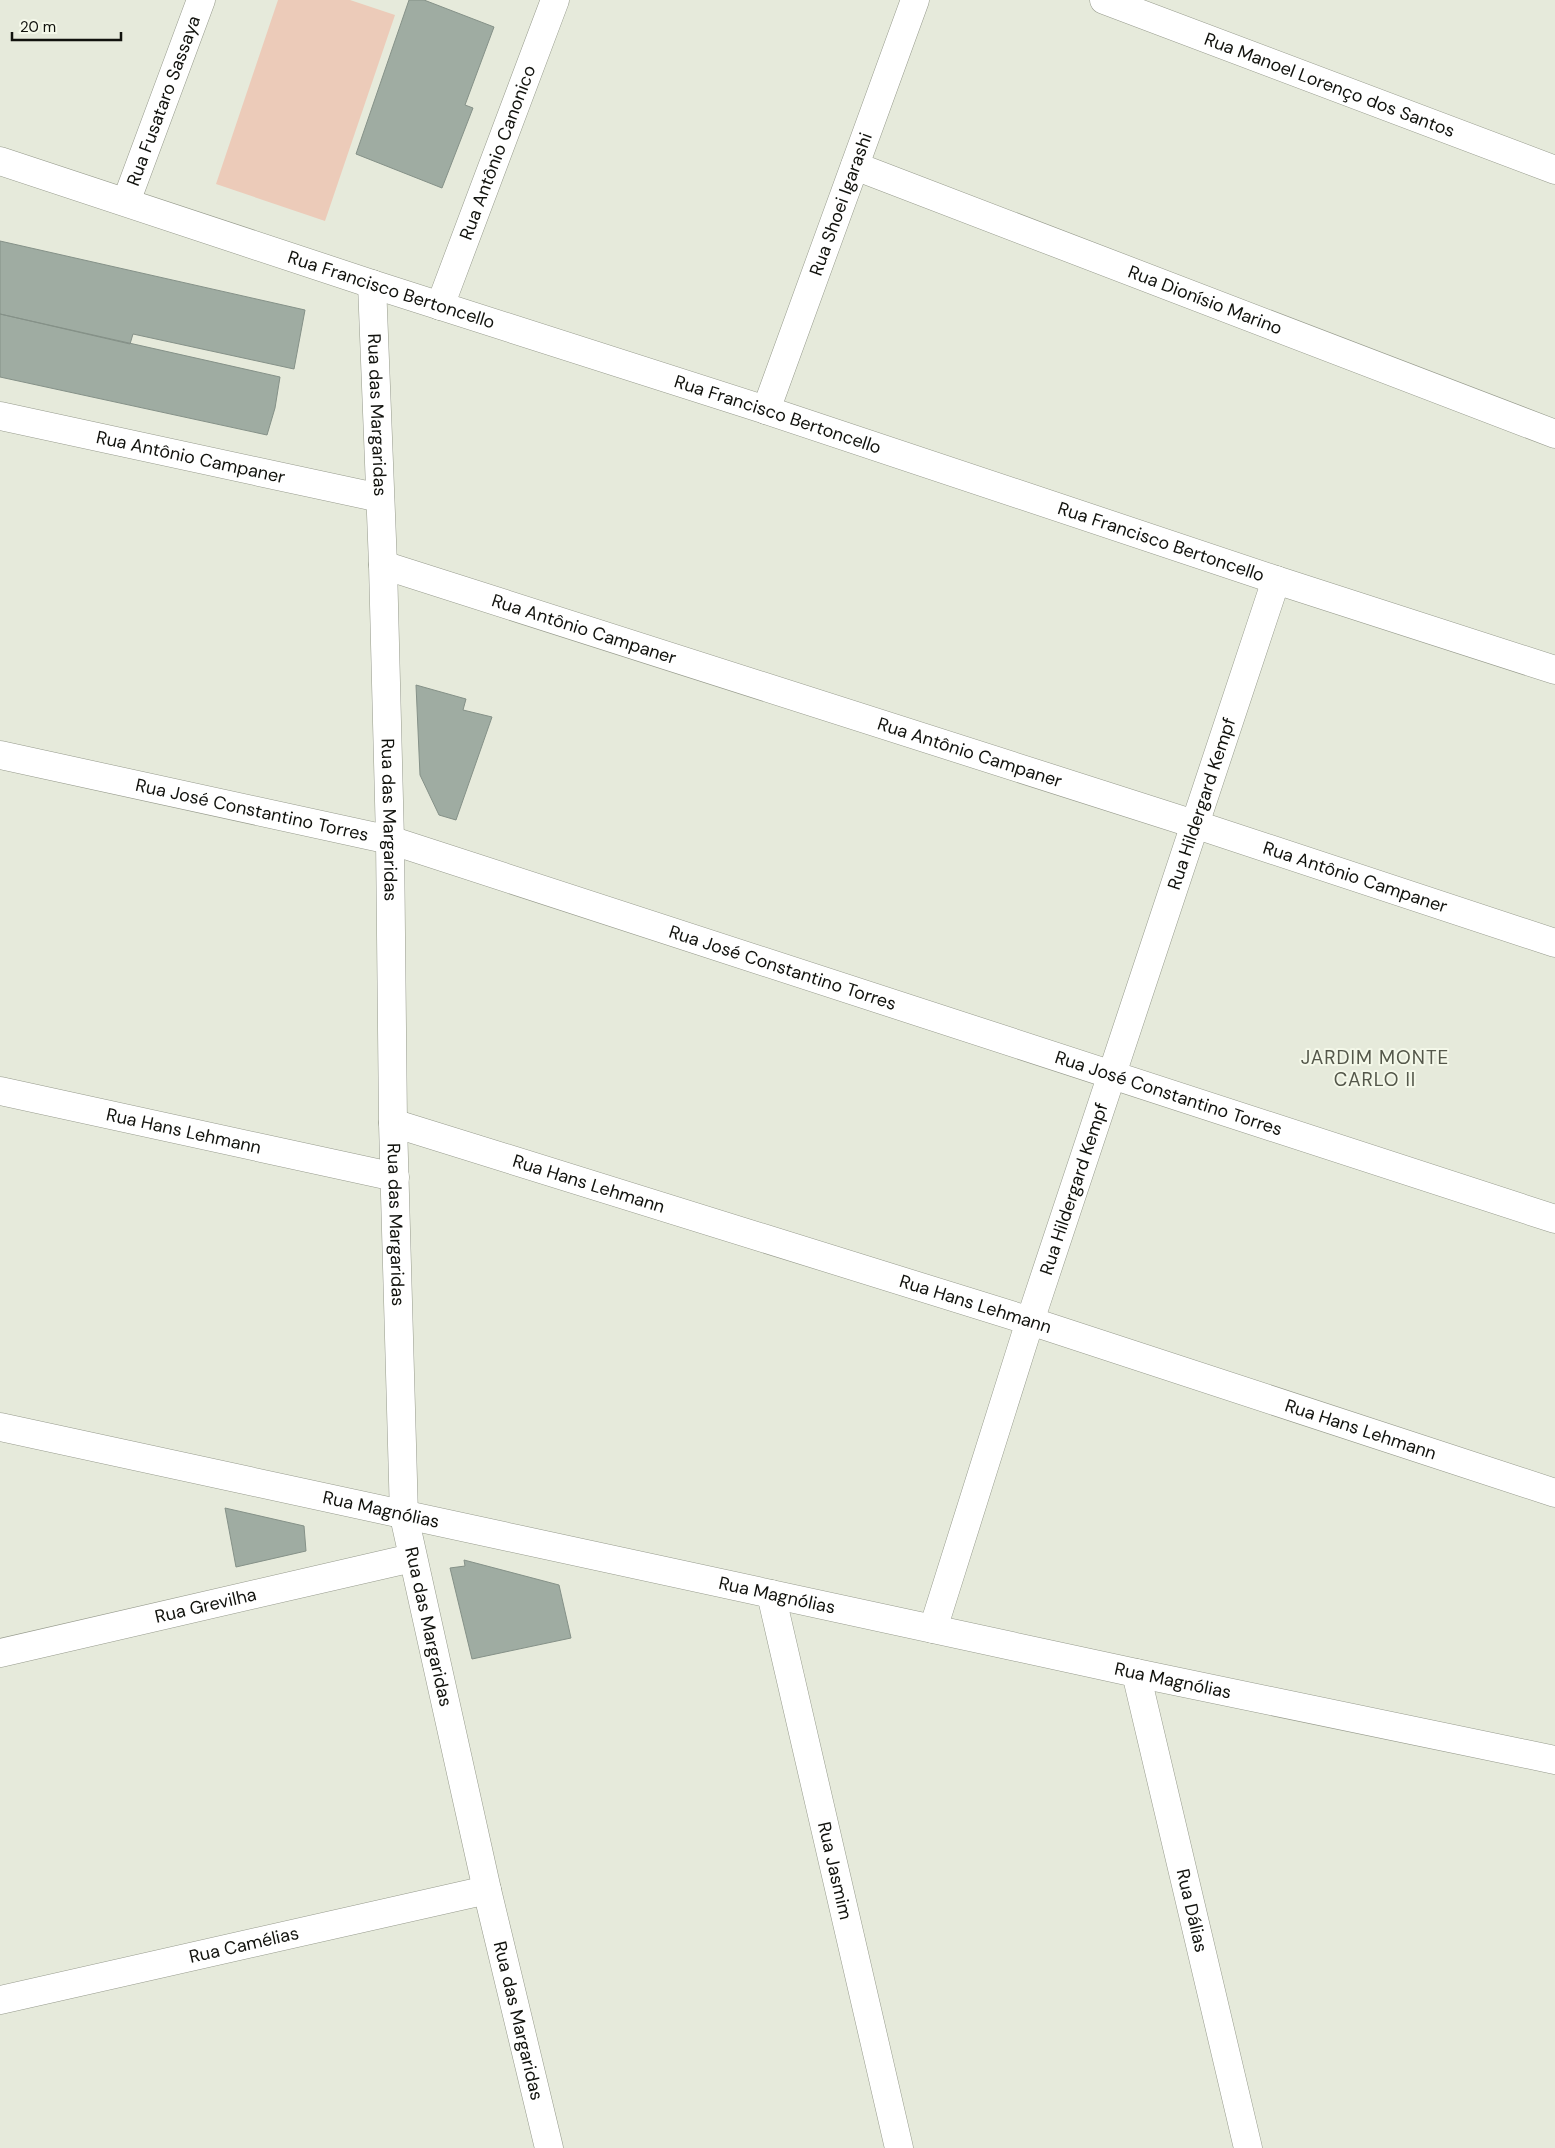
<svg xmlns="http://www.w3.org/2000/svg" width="1555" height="2148" font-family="'DM Sans',sans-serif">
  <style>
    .green { fill: #eccbb9 }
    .building { fill: #9faca2; stroke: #859188 }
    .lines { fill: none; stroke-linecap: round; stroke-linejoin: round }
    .minor-casing { stroke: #969a8c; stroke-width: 29 }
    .minor { stroke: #fff; stroke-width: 28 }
    .labels { text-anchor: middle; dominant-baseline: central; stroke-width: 4; stroke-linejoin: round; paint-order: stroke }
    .street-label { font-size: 18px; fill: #11120d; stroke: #f4f8e9 }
    .neighbourhood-label { font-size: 19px; letter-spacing: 1px; fill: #54574a; stroke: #f4f8e9 }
  </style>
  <rect width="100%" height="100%" fill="#e6eadb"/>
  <path class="green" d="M278,0H350L395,15L325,221L216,184Z"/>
  <path class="building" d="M409,0H424L494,27L465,105L473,108L442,188L356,154Z
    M0,241L305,310L294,369L133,334L130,344L0,314Z
    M0,314L280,377L275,408L267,435L0,377Z
    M416,685L466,699L463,710L492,717L456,820L439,815L420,775Z
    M225,1508L304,1526L306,1551L236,1567Z
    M464,1560L559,1585L571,1638L472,1659L450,1568L465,1566Z"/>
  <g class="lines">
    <defs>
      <g id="minor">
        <path id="s1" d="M1104,0L1555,170"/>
        <path id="s2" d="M0,161L372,284L766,410L1276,580L1555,670"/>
        <path id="s3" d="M855,166L1555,434"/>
        <path id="s4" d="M126,202L201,0"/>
        <path id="s5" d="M372,284L383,565L390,840L393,1123L404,1516L487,1890L549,2148"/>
        <path id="s6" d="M440,306L555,0"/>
        <path id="s7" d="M766,410L915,0"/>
        <path id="s8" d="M0,416L380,498"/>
        <path id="s9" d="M383,565L1194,824L1555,943"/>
        <path id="s10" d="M0,755L390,840L1555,1219"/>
        <path id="s11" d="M0,1091L395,1177"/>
        <path id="s12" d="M393,1123L1030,1321L1555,1493"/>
        <path id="s13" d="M0,1427L1136,1673L1555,1760"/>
        <path id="s14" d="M771,1594L899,2148"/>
        <path id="s15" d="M933,1629L1030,1321L1276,580"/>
        <path id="s16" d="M0,1653L412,1558"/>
        <path id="s17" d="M1136,1673L1248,2148"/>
        <path id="s18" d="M0,2000L487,1890"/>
      </g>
    </defs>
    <use href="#minor" class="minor-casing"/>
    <use href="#minor" class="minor"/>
  </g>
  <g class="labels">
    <g class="street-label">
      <text stroke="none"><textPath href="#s1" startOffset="241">Rua Manoel Lorenço dos Santos</textPath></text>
      <text stroke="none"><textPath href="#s4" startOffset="108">Rua Fusataro Sassaya</textPath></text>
      <text stroke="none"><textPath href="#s6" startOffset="164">Rua Antônio Canonico</textPath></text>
      <text stroke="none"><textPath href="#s7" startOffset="219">Rua Shoei Igarashi</textPath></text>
      <text stroke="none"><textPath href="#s2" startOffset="412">Rua Francisco Bertoncello</textPath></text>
      <text stroke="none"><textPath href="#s3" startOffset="375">Rua Dionísio Marino</textPath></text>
      <text stroke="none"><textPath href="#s5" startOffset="131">Rua das Margaridas</textPath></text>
      <text stroke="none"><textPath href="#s2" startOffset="818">Rua Francisco Bertoncello</textPath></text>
      <text stroke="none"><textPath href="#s8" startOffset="195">Rua Antônio Campaner</textPath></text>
      <text stroke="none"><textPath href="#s2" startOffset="1222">Rua Francisco Bertoncello</textPath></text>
      <text stroke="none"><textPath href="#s9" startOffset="211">Rua Antônio Campaner</textPath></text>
      <text stroke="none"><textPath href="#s9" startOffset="616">Rua Antônio Campaner</textPath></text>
      <text stroke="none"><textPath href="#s15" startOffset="868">Rua Hildergard Kempf</textPath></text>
      <text stroke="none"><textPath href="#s10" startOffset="258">Rua José Constantino Torres</textPath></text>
      <text stroke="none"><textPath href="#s5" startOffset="536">Rua das Margaridas</textPath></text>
      <text stroke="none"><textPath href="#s9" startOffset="1021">Rua Antônio Campaner</textPath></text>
      <text stroke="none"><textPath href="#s10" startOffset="812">Rua José Constantino Torres</textPath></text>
      <text stroke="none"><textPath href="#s10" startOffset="1218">Rua José Constantino Torres</textPath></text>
      <text stroke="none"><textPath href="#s11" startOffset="188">Rua Hans Lehmann</textPath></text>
      <text stroke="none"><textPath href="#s12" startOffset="205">Rua Hans Lehmann</textPath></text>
      <text stroke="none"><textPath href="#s15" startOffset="462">Rua Hildergard Kempf</textPath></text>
      <text stroke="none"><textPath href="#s5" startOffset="941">Rua das Margaridas</textPath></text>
      <text stroke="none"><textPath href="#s12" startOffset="610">Rua Hans Lehmann</textPath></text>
      <text stroke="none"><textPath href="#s12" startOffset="1015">Rua Hans Lehmann</textPath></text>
      <text stroke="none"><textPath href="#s13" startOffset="390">Rua Magnólias</textPath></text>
      <text stroke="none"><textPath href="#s13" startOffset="795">Rua Magnólias</textPath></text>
      <text stroke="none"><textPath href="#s16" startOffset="211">Rua Grevilha</textPath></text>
      <text stroke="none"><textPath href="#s5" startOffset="1346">Rua das Margaridas</textPath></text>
      <text stroke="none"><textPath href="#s13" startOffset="1200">Rua Magnólias</textPath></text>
      <text stroke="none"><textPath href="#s14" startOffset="284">Rua Jasmim</textPath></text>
      <text stroke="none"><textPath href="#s17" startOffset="244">Rua Dálias</textPath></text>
      <text stroke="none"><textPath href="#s18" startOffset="250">Rua Camélias</textPath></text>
      <text stroke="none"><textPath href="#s5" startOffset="1750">Rua das Margaridas</textPath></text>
    </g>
    <g class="neighbourhood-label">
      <text x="1375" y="1057">JARDIM MONTE<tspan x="1375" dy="22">CARLO II</tspan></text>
    </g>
  </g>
  <path d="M12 32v8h109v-8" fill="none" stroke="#11120d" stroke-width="2.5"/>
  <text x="20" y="32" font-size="15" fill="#11120d" stroke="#f4f8e9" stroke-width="4" paint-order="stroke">20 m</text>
</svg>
